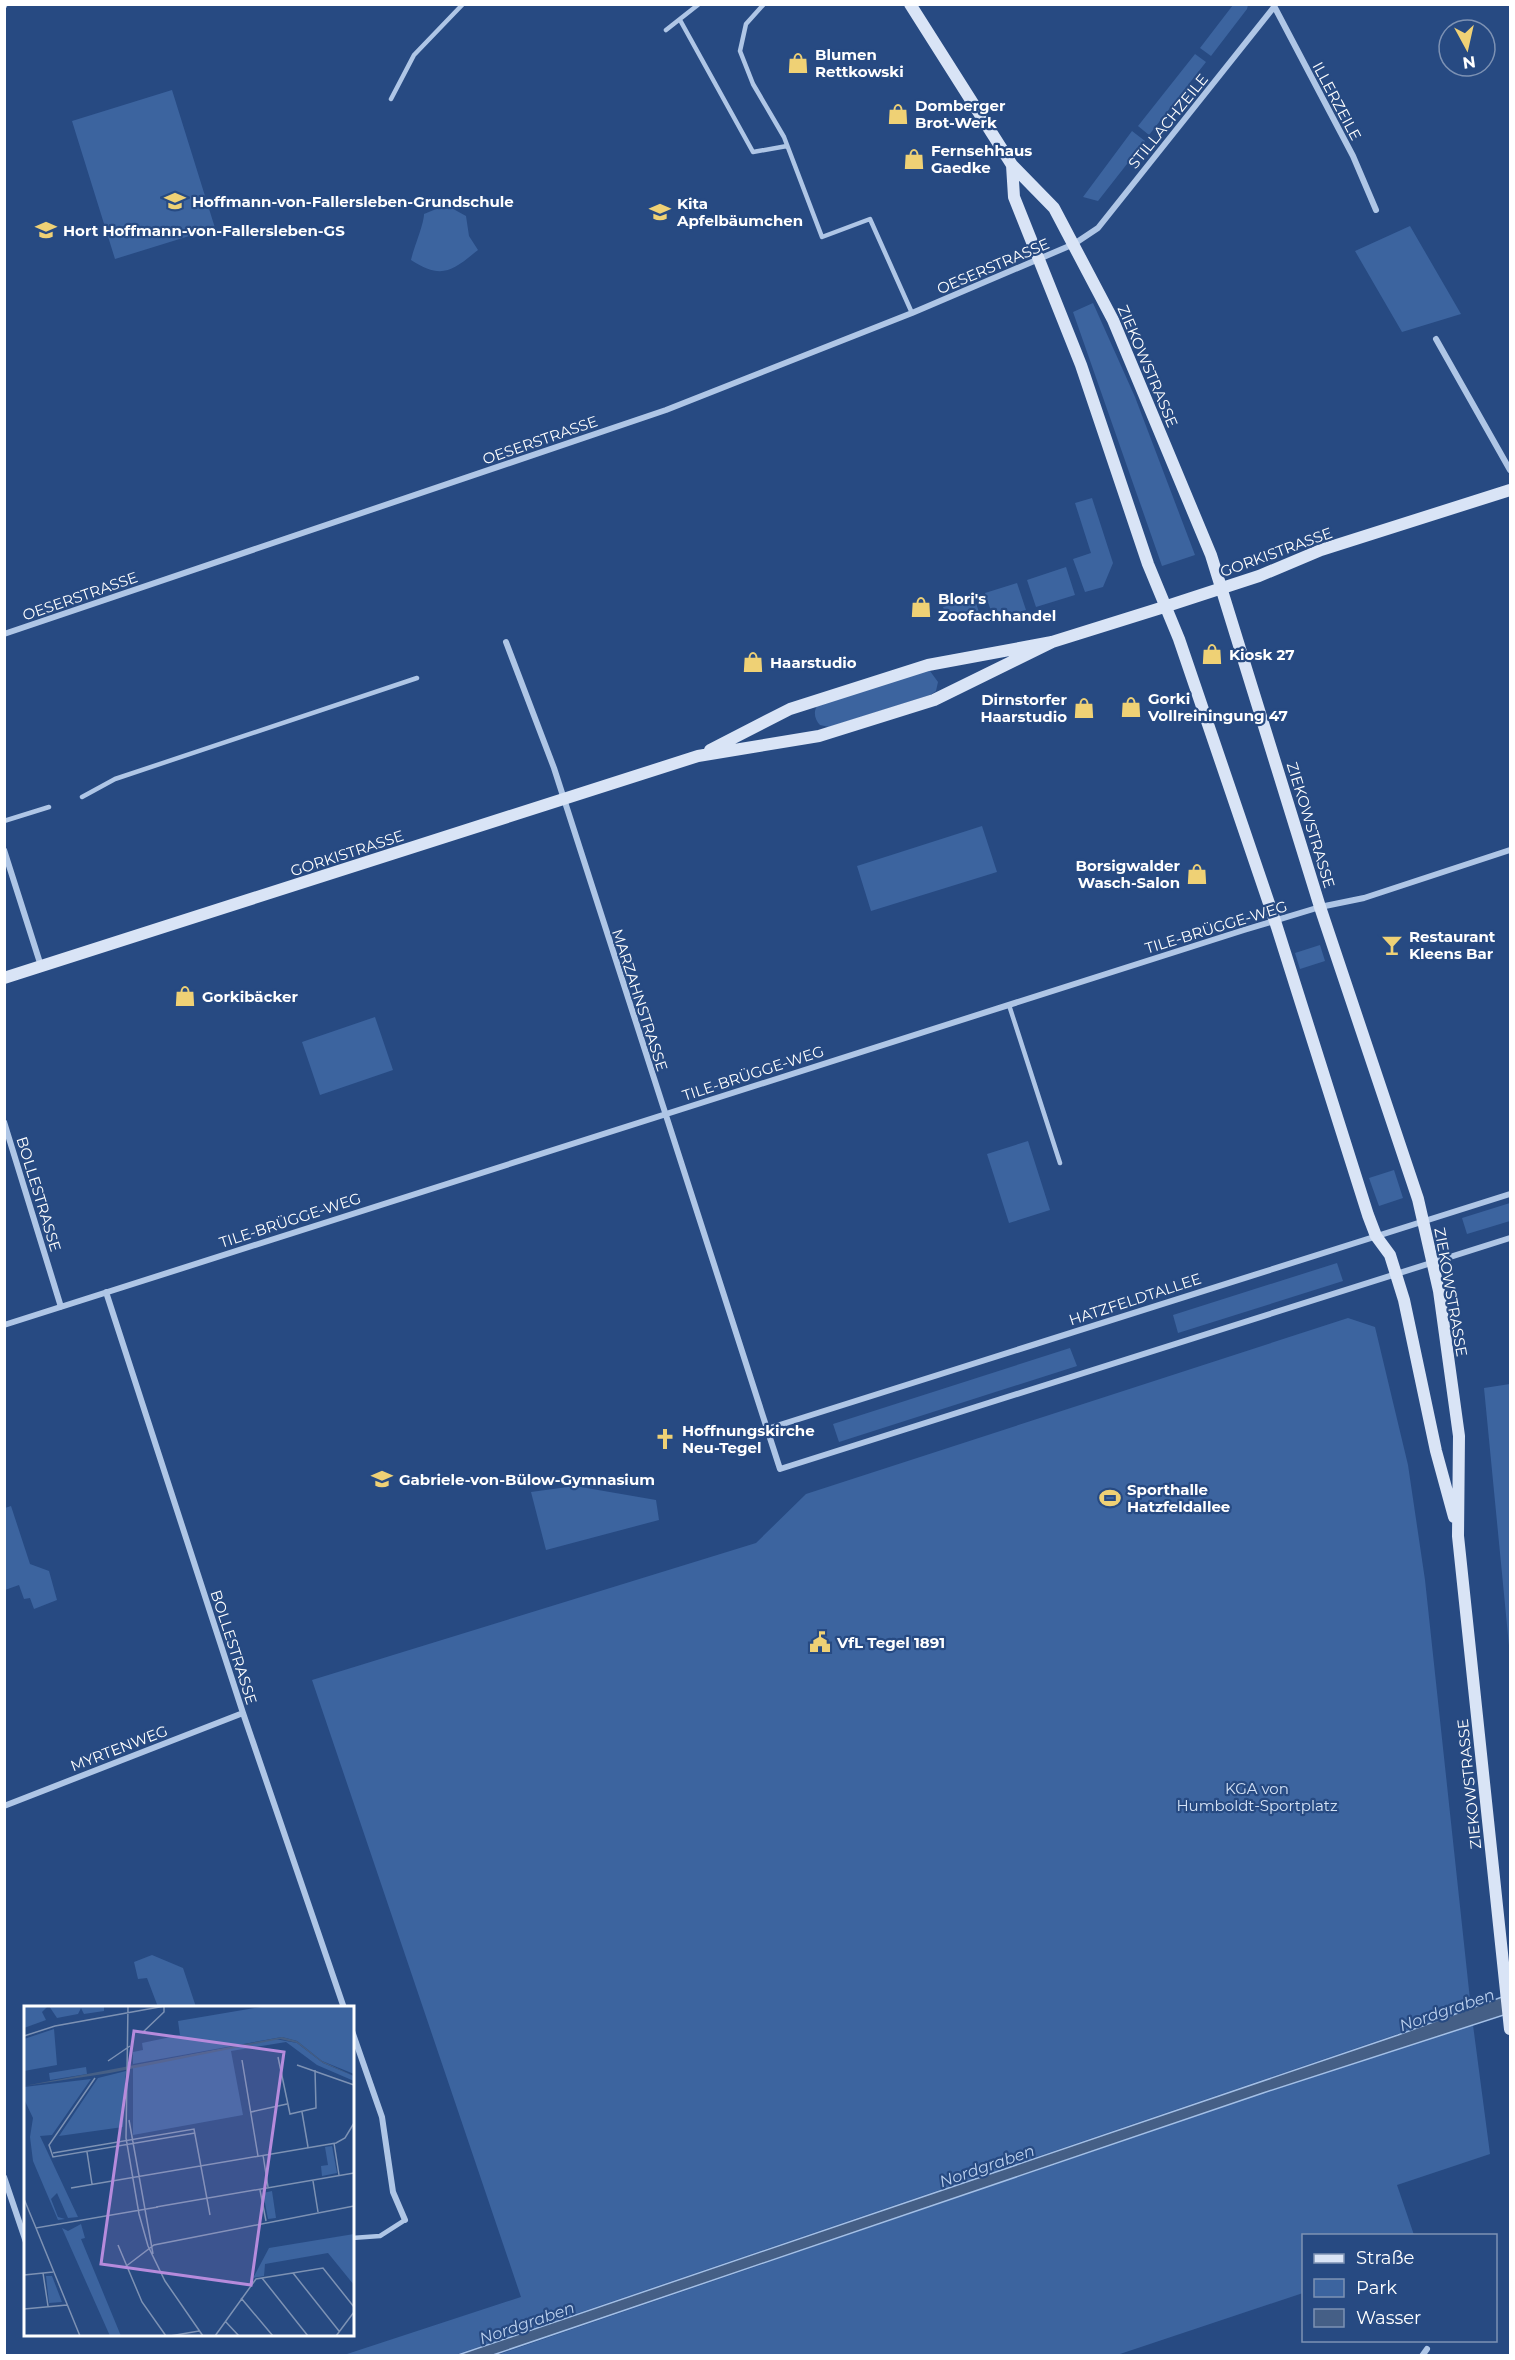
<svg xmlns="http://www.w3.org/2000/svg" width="1515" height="2360" font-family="Montserrat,sans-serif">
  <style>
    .green { fill: #3c649f }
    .water { fill: #455f86; stroke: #a4c0e7; stroke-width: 1.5 }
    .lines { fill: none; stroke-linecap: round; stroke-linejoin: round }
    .lane { stroke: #afc6e6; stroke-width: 4.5 }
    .street { stroke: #afc6e6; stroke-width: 6 }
    .secondary { stroke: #d9e4f6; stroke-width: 12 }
    .labels { text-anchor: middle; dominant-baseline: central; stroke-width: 4.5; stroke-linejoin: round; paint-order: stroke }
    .poi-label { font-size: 15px; font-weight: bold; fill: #fff; stroke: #274a82; text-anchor: start }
    .street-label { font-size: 15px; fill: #fff; stroke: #274a82 }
    .park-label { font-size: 15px; fill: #d3e1f5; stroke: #274a82 }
    .water-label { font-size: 16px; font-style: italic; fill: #bbd0ee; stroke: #274a82 }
    .inset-road { fill: none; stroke: #7d92b4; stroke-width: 1.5 }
    .view { fill: #b68bdc; fill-opacity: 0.15; stroke: #b68bdc; stroke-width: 3 }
    .inset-edge { fill: none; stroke: #fff; stroke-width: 3 }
  </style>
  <rect width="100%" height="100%" fill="#274a82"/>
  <path class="green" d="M1233,5H1248L1247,9L1211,56L1200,48Z
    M1195,54L1206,62L1149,135L1138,126Z
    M172,90L215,228L115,259L72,121Z
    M1132,131L1145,141L1098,201L1083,197Z
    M446,205L466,216L469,236L478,250C452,271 442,280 411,260C414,247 424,224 424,214Z
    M1410,226L1461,314L1402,332L1355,251Z
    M1093,303L1135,397L1195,555L1162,566L1073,312Z
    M1092,498L1113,563L1103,587L1085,592L1073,559L1091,553L1075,503Z
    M1066,567L1075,595L1036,607L1027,580Z
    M1017,583L1026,610L1005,617L990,608L985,593Z
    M974,597L979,612L948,621L943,607Z
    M924,671H930L938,682L936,691L930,695L829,727L820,725C815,720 813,712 817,706Z
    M982,826L997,872L871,911L857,866Z
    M1320,945L1325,961L1300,969L1295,953Z
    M375,1017L393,1070L320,1095L302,1042Z
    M1028,1141L1050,1210L1009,1223L987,1154Z
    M1394,1170L1403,1198L1379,1206L1369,1178Z
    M1510,1203V1221L1467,1234L1462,1218Z
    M1337,1263L1343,1281L1178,1333L1173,1315Z
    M1348,1318L1375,1327L1408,1465L1425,1580L1471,2009L455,2355H344L521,2297L312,1680L756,1543L806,1494Z
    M1070,1348L1077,1366L839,1442L833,1424Z
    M1510,1384V1656L1484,1388Z
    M575,1486L656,1500L659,1520L546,1550L531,1492Z
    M11,1506L30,1564L49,1571L57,1600L34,1609L30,1598L24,1599L19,1585L5,1590V1508Z
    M152,1955L183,1968L196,2007H158L147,1978L138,1979L134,1962Z
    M1473,2025L1490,2154L1397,2185L1414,2235L1304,2236L1303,2293L1117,2355L494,2356L1263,2093Z"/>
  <path class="water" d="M1510,1994V2013L1263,2093L493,2355L455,2356L1398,2035Z"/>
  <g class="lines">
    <path class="lane" d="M764,4L746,24L740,51L753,84L784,137L822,237L870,219L912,313
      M680,20L753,152L787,146
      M666,30L699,4
      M391,99L414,55L463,4
      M82,797L115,779L417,678
      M4,821L49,807
      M1009,1005L1060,1163
      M352,2238L380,2236L405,2220"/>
    <path class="street" d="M1273,4L1353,156L1376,210
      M4,6L5,4
      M1436,339L1510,470
      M4,634L666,410L912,313L1074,244L1098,228L1274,7
      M506,642L554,768L780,1469L1510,1238
      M4,850L41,966
      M4,1122L61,1307
      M106,1292L243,1713L344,2008
      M4,1325L1244,930L1320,907L1364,898L1510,850
      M767,1429L1510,1194
      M4,1806L243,1713
      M352,2031L382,2117L393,2192L405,2220
      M4,2177L26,2242
      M1422,2356L1427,2349"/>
    <path class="secondary" d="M910,4L1012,165L1054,208L1113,320L1211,555L1320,907L1418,1199L1439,1291L1459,1436L1458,1536L1510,2029
      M1012,165L1014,197L1081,365L1148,564L1179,639L1275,921L1368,1215L1376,1236L1390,1255L1404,1300L1436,1451L1454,1517
      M710,750L790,709L928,665L1052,642L1164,607L1259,576L1321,550L1510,490
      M4,978L698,756L819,736L934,700L1052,642"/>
  </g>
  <defs>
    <symbol id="shop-bare" viewBox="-9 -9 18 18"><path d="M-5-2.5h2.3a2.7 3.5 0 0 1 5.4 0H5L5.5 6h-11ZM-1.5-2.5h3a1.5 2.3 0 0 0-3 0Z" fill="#efd175" stroke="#274a82" stroke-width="2.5" paint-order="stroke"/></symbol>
    <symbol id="school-bare" viewBox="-9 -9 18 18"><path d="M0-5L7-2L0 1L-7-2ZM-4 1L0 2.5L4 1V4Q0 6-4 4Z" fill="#efd175" stroke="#274a82" stroke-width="2.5" paint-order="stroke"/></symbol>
    <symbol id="bar-bare" viewBox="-9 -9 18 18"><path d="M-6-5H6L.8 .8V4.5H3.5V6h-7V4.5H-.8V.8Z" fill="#efd175" stroke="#274a82" stroke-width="2.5" paint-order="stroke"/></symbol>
    <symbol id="church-bare" viewBox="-9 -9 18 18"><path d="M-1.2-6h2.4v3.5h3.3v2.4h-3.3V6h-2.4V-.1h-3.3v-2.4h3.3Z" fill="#efd175" stroke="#274a82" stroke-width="2.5" paint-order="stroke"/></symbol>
    <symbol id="stadium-bare" viewBox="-9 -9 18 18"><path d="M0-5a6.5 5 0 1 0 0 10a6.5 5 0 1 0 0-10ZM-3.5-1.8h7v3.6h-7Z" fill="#efd175" stroke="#274a82" stroke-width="2.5" paint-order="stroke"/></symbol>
    <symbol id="civic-bare" viewBox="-9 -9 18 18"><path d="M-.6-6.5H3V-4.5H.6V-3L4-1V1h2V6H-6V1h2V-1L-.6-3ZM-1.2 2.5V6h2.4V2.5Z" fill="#efd175" stroke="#274a82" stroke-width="2.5" paint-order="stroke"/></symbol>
  </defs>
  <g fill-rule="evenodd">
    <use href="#shop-bare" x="783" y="48" width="30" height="30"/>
    <use href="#shop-bare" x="883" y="99" width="30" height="30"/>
    <use href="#shop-bare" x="899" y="144" width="30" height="30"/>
    <use href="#school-bare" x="160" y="186" width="30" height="30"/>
    <use href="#school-bare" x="645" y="197" width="30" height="30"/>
    <use href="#school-bare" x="31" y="215" width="30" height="30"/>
    <use href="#shop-bare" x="906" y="592" width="30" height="30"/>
    <use href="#shop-bare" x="1197" y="639" width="30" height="30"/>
    <use href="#shop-bare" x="738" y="647" width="30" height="30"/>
    <use href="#shop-bare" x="1116" y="692" width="30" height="30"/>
    <use href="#shop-bare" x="1069" y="693" width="30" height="30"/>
    <use href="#shop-bare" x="1182" y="859" width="30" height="30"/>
    <use href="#bar-bare" x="1377" y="930" width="30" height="30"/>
    <use href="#shop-bare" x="170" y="981" width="30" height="30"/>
    <use href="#church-bare" x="650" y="1424" width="30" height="30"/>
    <use href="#school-bare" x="367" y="1464" width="30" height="30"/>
    <use href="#stadium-bare" x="1095" y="1483" width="30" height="30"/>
    <use href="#civic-bare" x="805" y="1627" width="30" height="30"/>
  </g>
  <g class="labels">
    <g class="poi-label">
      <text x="815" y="54">Blumen<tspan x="815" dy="17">Rettkowski</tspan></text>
      <text x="915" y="105">Domberger<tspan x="915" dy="17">Brot-Werk</tspan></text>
      <text x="931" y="150">Fernsehhaus<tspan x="931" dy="17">Gaedke</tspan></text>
      <text x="192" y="201">Hoffmann-von-Fallersleben-Grundschule</text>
      <text x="677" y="203">Kita<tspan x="677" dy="17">Apfelbäumchen</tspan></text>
      <text x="63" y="230">Hort Hoffmann-von-Fallersleben-GS</text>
      <text x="938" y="598">Blori's<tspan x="938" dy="17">Zoofachhandel</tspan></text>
      <text x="1229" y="654">Kiosk 27</text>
      <text x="770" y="662">Haarstudio</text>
      <text x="1148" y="698">Gorki<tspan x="1148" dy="17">Vollreiningung 47</tspan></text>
      <text x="1067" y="699" text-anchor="end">Dirnstorfer<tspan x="1067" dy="17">Haarstudio</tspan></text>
      <text x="1180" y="865" text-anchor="end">Borsigwalder<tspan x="1180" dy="17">Wasch-Salon</tspan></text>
      <text x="1409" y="936">Restaurant<tspan x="1409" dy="17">Kleens Bar</tspan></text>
      <text x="202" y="996">Gorkibäcker</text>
      <text x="682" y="1430">Hoffnungskirche<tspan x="682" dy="17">Neu-Tegel</tspan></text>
      <text x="399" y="1479">Gabriele-von-Bülow-Gymnasium</text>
      <text x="1127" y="1489">Sporthalle<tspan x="1127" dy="17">Hatzfeldallee</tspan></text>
      <text x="837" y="1642">VfL Tegel 1891</text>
    </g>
    <g class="street-label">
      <text transform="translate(1337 101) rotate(62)">ILLERZEILE</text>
      <text transform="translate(1168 121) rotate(-51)">STILLACHZEILE</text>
      <text transform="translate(993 266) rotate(-23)">OESERSTRASSE</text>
      <text transform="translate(1148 366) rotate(67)">ZIEKOWSTRASSE</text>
      <text transform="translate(540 440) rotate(-19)">OESERSTRASSE</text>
      <text transform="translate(1276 552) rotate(-20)">GORKISTRASSE</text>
      <text transform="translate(80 596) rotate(-19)">OESERSTRASSE</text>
      <text transform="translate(1311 825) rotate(73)">ZIEKOWSTRASSE</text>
      <text transform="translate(347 853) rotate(-18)">GORKISTRASSE</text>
      <text transform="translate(1216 927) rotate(-17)">TILE-BRÜGGE-WEG</text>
      <text transform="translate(640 1000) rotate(72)">MARZAHNSTRASSE</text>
      <text transform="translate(753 1073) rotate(-18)">TILE-BRÜGGE-WEG</text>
      <text transform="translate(39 1194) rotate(73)">BOLLESTRASSE</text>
      <text transform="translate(290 1220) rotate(-18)">TILE-BRÜGGE-WEG</text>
      <text transform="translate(1451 1292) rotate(80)">ZIEKOWSTRASSE</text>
      <text transform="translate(1135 1299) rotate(-18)">HATZFELDTALLEE</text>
      <text transform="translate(234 1647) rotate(72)">BOLLESTRASSE</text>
      <text transform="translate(119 1748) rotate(-21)">MYRTENWEG</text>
      <text transform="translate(1469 1784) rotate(-96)">ZIEKOWSTRASSE</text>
    </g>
    <g class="park-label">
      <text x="1257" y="1788">KGA von<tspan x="1257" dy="17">Humboldt-Sportplatz</tspan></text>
    </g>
    <g class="water-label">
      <text transform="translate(1447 2010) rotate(-19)">Nordgraben</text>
      <text transform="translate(987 2166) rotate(-19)">Nordgraben</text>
      <text transform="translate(527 2323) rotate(-19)">Nordgraben</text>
    </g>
  </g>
  <g transform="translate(24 2006)">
    <rect width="330" height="330" fill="#274a82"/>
    <path d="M0,0H24L18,6L22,14L0,22ZM25,0H80V5L60,8L57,2L54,8L33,12ZM243,0H330V68L298,55L273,35L258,31L109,58V46L119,44L118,37L156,29L154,15ZM30,23L33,59L0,65V33ZM251,33L273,37L299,57L330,70V75L293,59L262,36L207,45L219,109L109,129V60ZM62,61L63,68L26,74L25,67ZM102,65L99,121L35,130L74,72ZM67,73L28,129L16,130L54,211L44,212L33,187L27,193L34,211L41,213L34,214L9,155L6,131L9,112L0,93V81ZM308,140L313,167L298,170L297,160L304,159L301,141ZM248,185L252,212L244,213L239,187ZM57,218L61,232L57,233L97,330H86L38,222L44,225ZM330,228V279L304,247L241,258L240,270L229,272L245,242ZM22,270H28L38,296L25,297Z" fill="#3c649f"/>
    <path d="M258,31L273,35L298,55L330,70L299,57L273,37L256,33L86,67L0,80Z" fill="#455f86"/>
    <path class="inset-road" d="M104,0L102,132L115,208L124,240L141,275L179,330M118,27L140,6V1M0,30L31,20L141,0M254,51L266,108L292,102L291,64M218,54L234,150M84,55L106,40M273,59L330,79M71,72L25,139L29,151L171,127M227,106L263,98M278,106L284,141M105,114L129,248M310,137L315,169M63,146L68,178M29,147L170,123L186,209M239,149L244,181M289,175L294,206M47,182L312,137L321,132L330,117M236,184L242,215M0,193L12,222L134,201M132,201L330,167M12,222L56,330M94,239L118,296L142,330M101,261L130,239L330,200M19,267L24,300M269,267L315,325M0,269L29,266M238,272L284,330M217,292L249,330M0,303L43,299M201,315L215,330M146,330L175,325M191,330L232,273L299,262L330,301M312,330L330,306"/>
    <path class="view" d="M110,25L260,46L227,279L77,258Z"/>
    <rect width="330" height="330" class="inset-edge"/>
  </g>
  <rect width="1515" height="2360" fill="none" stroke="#ffffff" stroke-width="12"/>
  <rect x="1302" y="2234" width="195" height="108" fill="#274a82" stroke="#7d92b4" stroke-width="1.5"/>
  <rect x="1314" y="2254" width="30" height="9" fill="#d9e4f6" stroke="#7d92b4" stroke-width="1.5"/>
  <text x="1356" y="2264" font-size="18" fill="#ffffff">Straße</text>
  <rect x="1314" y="2279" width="30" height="18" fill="#3c649f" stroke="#7d92b4" stroke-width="1.5"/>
  <text x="1356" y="2294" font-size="18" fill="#ffffff">Park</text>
  <rect x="1314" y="2309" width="30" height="18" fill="#455f86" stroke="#7d92b4" stroke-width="1.5"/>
  <text x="1356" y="2324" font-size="18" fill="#ffffff">Wasser</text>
  <g transform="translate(1467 48) rotate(172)"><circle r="28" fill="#274a82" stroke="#7d92b4" stroke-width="1.5"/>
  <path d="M0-4.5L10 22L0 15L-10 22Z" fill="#efd175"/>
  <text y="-9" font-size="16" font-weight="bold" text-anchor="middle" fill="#ffffff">N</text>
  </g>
</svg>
